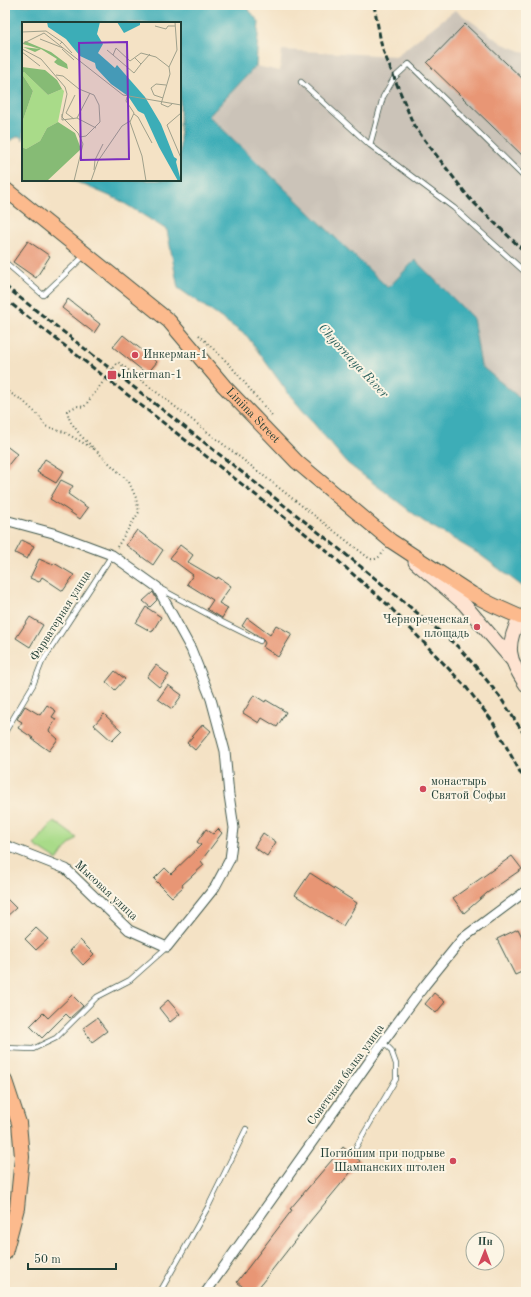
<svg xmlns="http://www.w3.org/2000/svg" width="531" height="1297" font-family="'Old Standard TT',serif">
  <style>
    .industrial { fill: #cbc3b8 }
    .green { fill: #a9db89; stroke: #648c5e }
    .water { fill: #3cadb7; stroke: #2e7576 }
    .building { fill: #e89675 }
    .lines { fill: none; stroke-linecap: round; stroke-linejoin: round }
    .lane-casing { stroke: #3f564a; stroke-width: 6 }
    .street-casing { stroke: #3f564a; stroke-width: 11 }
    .secondary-casing { stroke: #3f564a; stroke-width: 15 }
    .primary-casing { stroke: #3f564a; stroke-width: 16 }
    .path { stroke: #3f564a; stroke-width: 2; stroke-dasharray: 1 3; stroke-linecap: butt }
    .lane { stroke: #fff; stroke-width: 4.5 }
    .street { stroke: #fff; stroke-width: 9 }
    .secondary { stroke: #fee3d1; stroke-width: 13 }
    .primary { stroke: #fcba8d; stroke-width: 14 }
    .rail { stroke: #1f3d34; stroke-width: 3; stroke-dasharray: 6 3; stroke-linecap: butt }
    .poi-dot { fill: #d1495b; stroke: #fcf5e5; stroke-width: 1.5 }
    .labels { text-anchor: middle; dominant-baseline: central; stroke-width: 4; stroke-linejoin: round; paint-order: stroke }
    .poi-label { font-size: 12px; fill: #1f3d34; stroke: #fcf5e5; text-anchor: start }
    .street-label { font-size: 12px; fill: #1f3d34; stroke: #fcf5e5 }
    .water-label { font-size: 13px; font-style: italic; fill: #285f5b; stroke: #fcf5e5 }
    .inset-road { fill: none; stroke: #9fa08b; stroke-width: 1 }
    .view { fill: #7b2cbf; fill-opacity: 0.15; stroke: #7b2cbf; stroke-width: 2 }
    .inset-edge { fill: none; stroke: #1f3d34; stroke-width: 2 }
  </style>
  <rect width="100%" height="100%" fill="#fcf5e5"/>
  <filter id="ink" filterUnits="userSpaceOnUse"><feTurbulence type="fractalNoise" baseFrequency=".025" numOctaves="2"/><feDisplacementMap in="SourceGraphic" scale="8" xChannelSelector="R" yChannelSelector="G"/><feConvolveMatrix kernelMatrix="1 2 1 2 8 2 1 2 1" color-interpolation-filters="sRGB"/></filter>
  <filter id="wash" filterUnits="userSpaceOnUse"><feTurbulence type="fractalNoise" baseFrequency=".012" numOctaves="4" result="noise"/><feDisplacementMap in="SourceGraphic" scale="16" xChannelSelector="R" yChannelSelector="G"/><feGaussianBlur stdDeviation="0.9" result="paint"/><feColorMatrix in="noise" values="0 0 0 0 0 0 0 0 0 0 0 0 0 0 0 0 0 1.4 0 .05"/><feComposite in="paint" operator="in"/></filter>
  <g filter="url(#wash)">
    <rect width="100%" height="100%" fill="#f4e2c5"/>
    <path class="industrial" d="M455,10L503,44L526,53V403L481,366L472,318L415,261L388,288L208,116L256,66L280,71L282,50L396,56Z"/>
    <path class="green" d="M54,821L77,838L65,849L57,860L34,845Z"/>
    <path class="water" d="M5,5H245L259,22L256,66L209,116L388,288L415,260L473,318L481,366L526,403V589L479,554L423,521L347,463L288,393L247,336L178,288L167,230L119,200L72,180H180V23H23V140L19,136L5,143Z"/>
    <g id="blocks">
      <path class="building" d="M465,24L526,82V159L427,63Z
        M28,241L50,256L36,278L13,262Z
        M68,299L100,324L94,333L62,308Z
        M123,335L157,362L147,374L113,347Z
        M5,445L17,454L5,469Z
        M45,459L64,471L56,483L37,472Z
        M61,480L73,486L68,494L88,508L80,519L66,509L50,499Z
        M137,530L163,550L153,565L126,545Z
        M22,540L34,546L27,559L15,553Z
        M180,545L193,555L188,562L217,579L218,577L231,586L219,603L228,608L222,618L207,609L213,600L187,584L193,575L170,558Z
        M39,559L53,565L54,563L74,575L63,591L42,577L39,582L30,578Z
        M153,592L157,600L150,607L143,601Z
        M146,607L161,617L152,632L136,623Z
        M30,617L43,625L30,647L16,638Z
        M247,618L270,635L276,625L292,634L278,657L263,647L265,643L262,638L242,626Z
        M156,665L169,675L159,687L147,677Z
        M115,671L125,679L115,690L106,682Z
        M168,685L182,695L172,709L158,699Z
        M254,695L265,702L266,700L286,712L277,727L262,718L259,723L243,713Z
        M47,705L56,711L52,717L56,719L49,731L58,739L49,751L32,739L33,738L18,728L22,722L17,719L25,706L40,715Z
        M104,714L122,731L112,741L94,725Z
        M203,724L211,731L195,750L187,743Z
        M206,829L213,834L218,829L222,833L201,861L204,865L182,885L183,887L172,897L154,879L165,868L171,874L201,845L197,842Z
        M263,833L276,842L267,856L254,847Z
        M512,856L522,869L487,893L464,913L453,898Z
        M310,873L357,903L343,926L295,895Z
        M5,897L16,908L5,918Z
        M36,928L48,939L36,950L25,939Z
        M518,929L526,945V970L515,975L497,939Z
        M80,940L94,954L83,965L70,951Z
        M434,993L445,1002L436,1013L425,1004Z
        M72,995L83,1006L70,1018L66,1014L42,1038L30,1026L43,1013L48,1018Z
        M168,1000L180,1014L170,1022L159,1008Z
        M97,1018L107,1031L92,1042L83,1028Z
        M343,1147L360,1161L311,1220L255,1292H249L237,1282L292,1210L290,1209Z"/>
    </g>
  </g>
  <g filter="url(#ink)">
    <use href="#blocks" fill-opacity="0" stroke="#3f564a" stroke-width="1"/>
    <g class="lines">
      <defs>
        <path id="lane" d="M301,82L370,145L383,97L394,78L409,64L526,179
          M370,145L454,208L526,273
          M5,262L43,295L85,255
          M161,589L222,622L260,641
          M5,732L33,685L42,662L112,555
          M5,1048L33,1049L56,1038L97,997L130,980L167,947
          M356,1147L396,1079V1064L391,1050L383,1042
          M160,1292L208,1207L246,1129"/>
        <path id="street" d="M5,520L53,533L112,555L157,587L191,649L211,699L225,751L229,795L234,828L230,859L215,887L167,947L129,930L66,869L5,845
          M206,1292L383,1042L425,985L463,938L526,891"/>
        <path id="secondary" d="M415,562L464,604L512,660
          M520,617C505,646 508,659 526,685"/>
        <g id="primary">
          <path id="s1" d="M5,189L169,321L224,386L297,462L391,541L472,594L493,605L520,617L526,618"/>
          <path d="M5,1081L19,1123L22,1157L17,1208L5,1253"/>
        </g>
      </defs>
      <use href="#lane" class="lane-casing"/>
      <use href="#street" class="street-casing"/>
      <use href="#secondary" class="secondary-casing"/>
      <use href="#primary" class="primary-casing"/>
      <path class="path" d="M199,335L230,365L272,416
        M5,390L22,400L39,416L45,426L64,432L94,449
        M117,547L139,512L136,498L129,482L81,436L70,421L67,411L77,406L84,407L118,362L370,559C377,560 380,557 384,551"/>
      <use href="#lane" class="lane"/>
      <use href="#street" class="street"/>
      <use href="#secondary" class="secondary"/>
      <use href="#primary" class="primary"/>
      <path class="rail" d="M374,5L382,48L414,126L470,199L526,253
        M5,286L327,539L432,625L457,646L477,668L500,697L526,737
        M5,299L321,546L387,604L466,687L493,722L526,783"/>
    </g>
  </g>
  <g class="poi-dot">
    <circle cx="135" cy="355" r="4"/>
    <rect x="107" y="370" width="10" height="10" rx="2"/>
    <circle cx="477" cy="627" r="4"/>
    <circle cx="423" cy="789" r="4"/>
    <circle cx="453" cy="1161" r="4"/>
  </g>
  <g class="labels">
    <g class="poi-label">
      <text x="143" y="355">Инкерман-1</text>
      <text x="121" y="375">Inkerman-1</text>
      <text x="469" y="620" text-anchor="end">Чернореченская<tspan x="469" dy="14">площадь</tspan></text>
      <text x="431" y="782">монастырь<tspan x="431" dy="14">Святой Софьи</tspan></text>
      <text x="445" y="1154" text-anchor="end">Погибшим при подрыве<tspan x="445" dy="14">Шампанских штолен</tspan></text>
    </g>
    <g class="street-label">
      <text stroke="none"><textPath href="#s1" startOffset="337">Liniina Street</textPath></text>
      <text transform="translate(61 616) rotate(-58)">Фарватерная улица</text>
      <text transform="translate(106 891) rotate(43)">Мысовая улица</text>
      <text transform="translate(346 1075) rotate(-54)">Советская балка улица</text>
    </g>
    <g class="water-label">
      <text transform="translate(353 361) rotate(47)">Chyornaya River</text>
    </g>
  </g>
  <g transform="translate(22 22)">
    <rect width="159" height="159" fill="#f4e2c5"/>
    <path d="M2,50L26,73L40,67L42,69L36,100L25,106L18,119L4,127L0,125V101L11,69L0,52Z" fill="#a9db89"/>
    <path d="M3,19L29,30L45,42L46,47L36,43L32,40L35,37L19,27L13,30L1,25L18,27L1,22ZM0,45L23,48L35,58L40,67L26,73L2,50L0,52L11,69L0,101ZM36,100L53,111L59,127L25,159H0V125L4,127L18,119L25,106Z" fill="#86bb75"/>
    <path d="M25,0H78L75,12L81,22L76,31L93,46L95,43L123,75L139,102L152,135L155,137L154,140L159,159H156L137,125L122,92L116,89L106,74L89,62L74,46L73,41L58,34L44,17L26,5ZM95,0H118V3L102,11Z" fill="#3cadb7"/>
    <path class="inset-road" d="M133,4L144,7L146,4H153M0,10L24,9L40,20L38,22M18,17L41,26M40,20L50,31M0,22L22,11L101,73L159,83M0,27L19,37L43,65L45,72L40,95L56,111L61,122L52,159M40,27L52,38M85,28L91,33L94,26L108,39L119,31L134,35L147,45L148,52L139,82L146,85L150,82M0,30L18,44M91,33L112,51L119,42L113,36M119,42L128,32M147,45L155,28L153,0M34,53L41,54L57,67L72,73L77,83L78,100L64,114L58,115M105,75L104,79L112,91L108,100L120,134L124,159M141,76L132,73L129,66L134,62L144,63M159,91L145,103L159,136M40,92V98L55,96L74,106M112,92L116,95L130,121M55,96L68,71M52,97L44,91L53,73M72,148L73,138L81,122M69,159L76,139L100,104L108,99"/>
    <path class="view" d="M105,20L107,137L59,138L57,21Z"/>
    <rect width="159" height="159" class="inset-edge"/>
  </g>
  <rect width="531" height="1297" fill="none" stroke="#fcf5e5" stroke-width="20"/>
  <g transform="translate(485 1251) rotate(1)"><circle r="19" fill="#fcf5e5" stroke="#a4ab9e"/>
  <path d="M0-3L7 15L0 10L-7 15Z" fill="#d1495b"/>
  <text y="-6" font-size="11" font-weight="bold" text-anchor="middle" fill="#1f3d34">Пн</text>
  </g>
  <path d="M28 1263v6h88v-6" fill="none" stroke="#1f3d34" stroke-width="2"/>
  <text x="34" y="1263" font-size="12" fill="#1f3d34" stroke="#fcf5e5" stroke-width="3" paint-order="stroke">50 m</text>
</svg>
